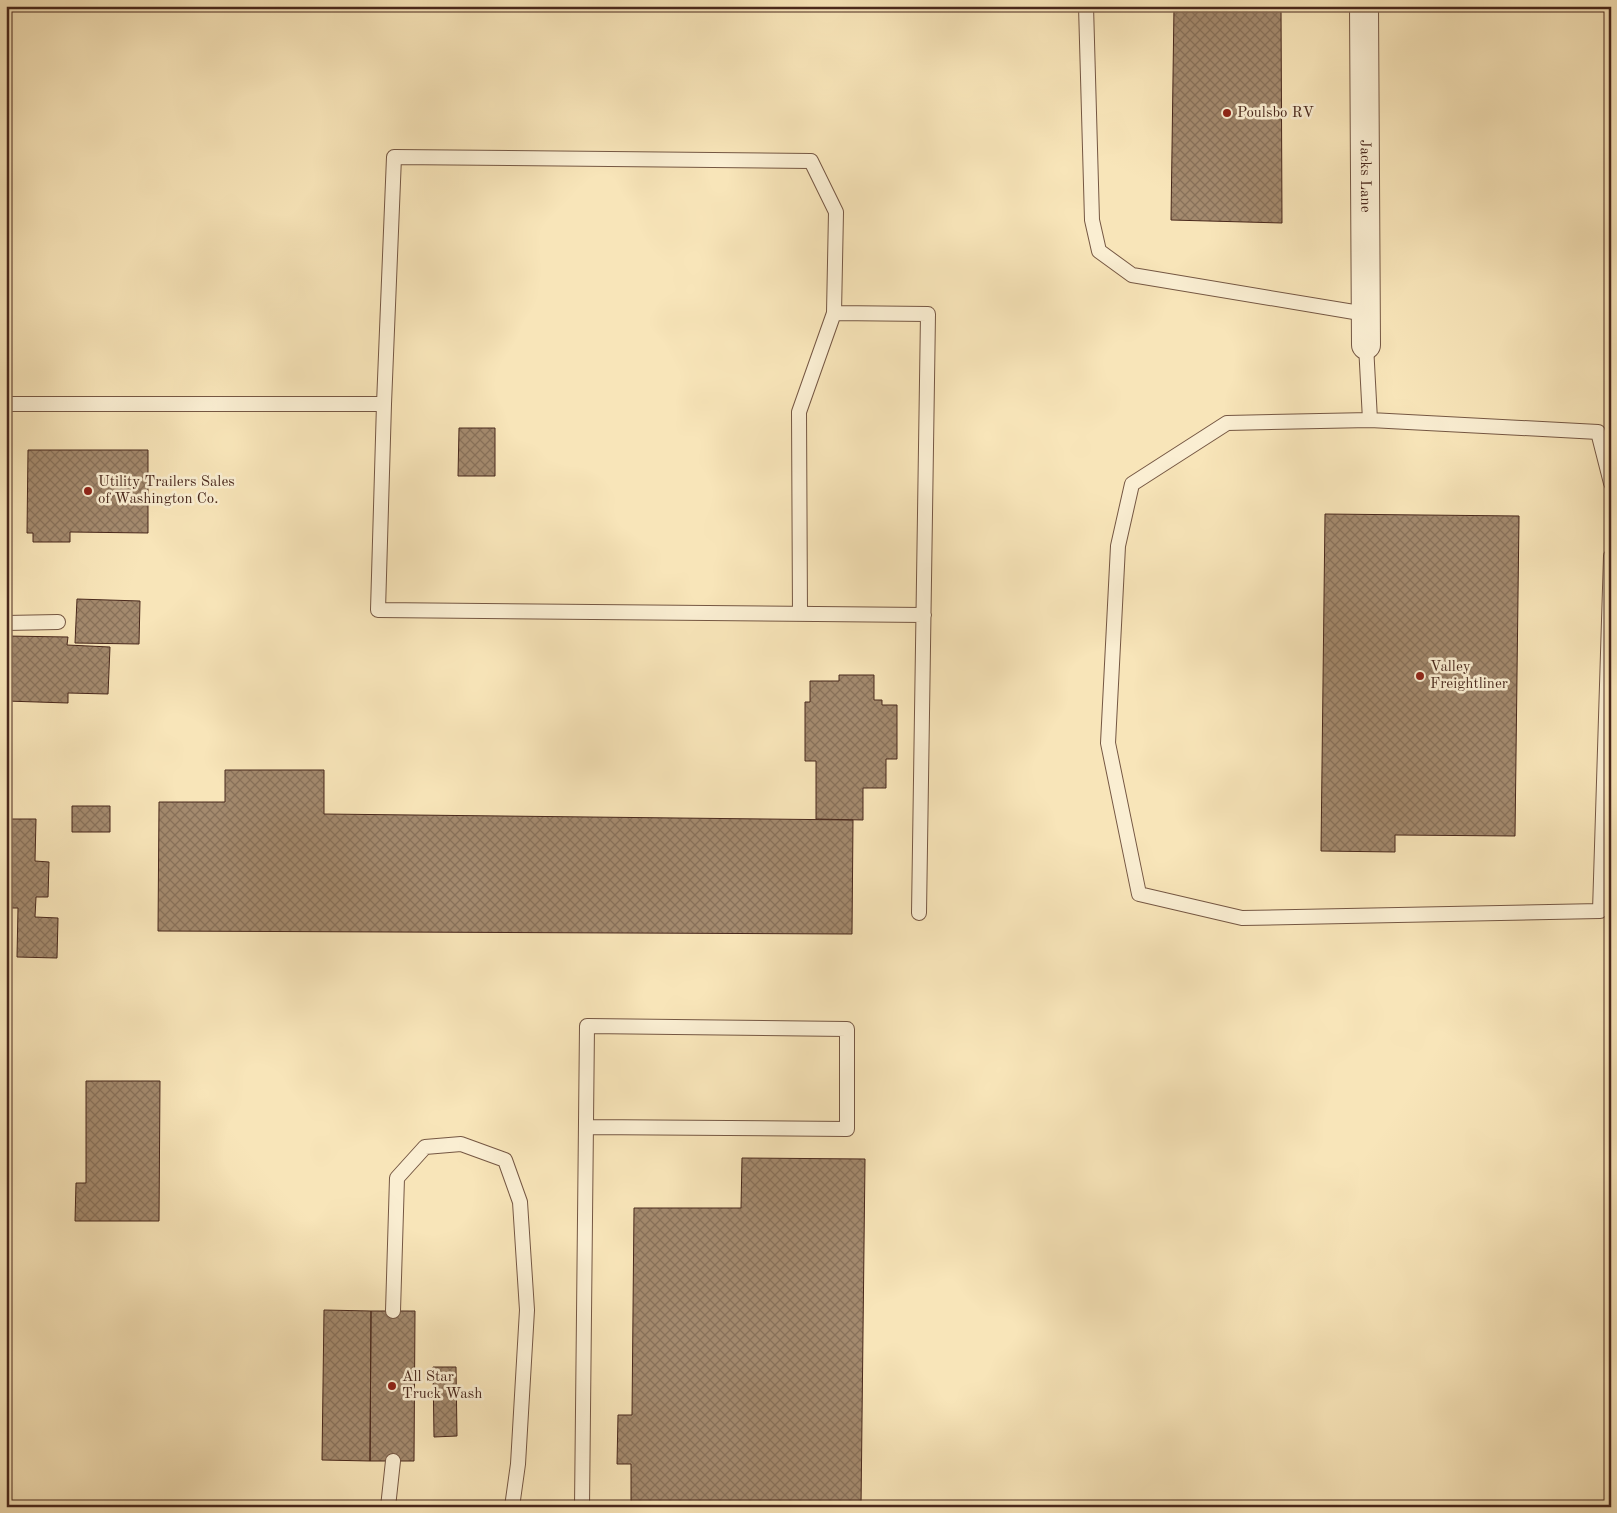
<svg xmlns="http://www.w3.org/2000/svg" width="1617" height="1513" font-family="'Old Standard TT',serif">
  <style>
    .building { fill: url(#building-cross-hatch); stroke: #49281c }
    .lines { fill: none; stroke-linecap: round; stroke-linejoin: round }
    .service-casing { stroke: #755743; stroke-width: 16 }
    .minor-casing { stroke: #755743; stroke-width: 30 }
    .service { stroke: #faeed2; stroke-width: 14 }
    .minor { stroke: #faeed2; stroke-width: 28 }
    .poi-dot { fill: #8f2418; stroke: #faeed2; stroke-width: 2 }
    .labels { text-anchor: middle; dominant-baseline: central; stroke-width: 5; stroke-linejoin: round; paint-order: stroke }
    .poi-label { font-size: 15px; fill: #49281c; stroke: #faeed2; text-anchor: start }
    .street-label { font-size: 15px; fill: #49281c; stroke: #faeed2 }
  </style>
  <defs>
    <pattern id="building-cross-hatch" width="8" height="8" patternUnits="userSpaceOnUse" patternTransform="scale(1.25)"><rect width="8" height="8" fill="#a48a6e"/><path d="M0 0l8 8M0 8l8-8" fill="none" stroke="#88715a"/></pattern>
  </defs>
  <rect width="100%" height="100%" fill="#f8e5b9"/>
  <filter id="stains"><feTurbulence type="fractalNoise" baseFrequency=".004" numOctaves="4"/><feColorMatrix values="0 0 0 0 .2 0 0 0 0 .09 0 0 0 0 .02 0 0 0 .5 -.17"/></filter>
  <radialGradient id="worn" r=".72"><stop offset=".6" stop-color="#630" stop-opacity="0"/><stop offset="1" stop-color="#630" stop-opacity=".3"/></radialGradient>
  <path class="building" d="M1174,6H1281L1282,223L1171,220Z
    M459,428H495V476H458Z
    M28,450H148V533L70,532V542H33V533H27Z
    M1325,514L1519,516L1515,836L1395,835V852L1321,851Z
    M77,599L140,601L139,644L75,643Z
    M6,636L68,637L67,645L110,647L108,694L68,693V703L6,701Z
    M839,675H874V700H882V705H897V759H886V788H863V820L816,819V761H805V702H810V681H839Z
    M225,770H324V814L853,820L852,934L158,931L159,802H225Z
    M72,806H110V832H72Z
    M6,819H36L35,861L49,862L48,897H36L35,917L58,918L57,958L17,957L18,908H6Z
    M86,1081H160L159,1221H75L76,1183H86Z
    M742,1158L865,1159L861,1507H631V1464H617L618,1415H632L634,1208H741Z
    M324,1310L371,1311L370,1461L322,1460Z
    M371,1311H415L414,1461H370Z
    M433,1367H456L457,1436L434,1437Z"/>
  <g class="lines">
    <defs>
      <path id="service" d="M1086,6L1092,220L1099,251L1132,275L1366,314
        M1366,345L1370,420
        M6,404H384L394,157L811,161L836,212L834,313L928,314L919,913
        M384,404L378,610L924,615
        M1611,483L1598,432L1370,420L1227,423L1132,484L1118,546L1108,743L1139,894L1242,918L1600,911L1611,556
        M800,614L799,412L834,313
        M6,623L58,622
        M393,1311L397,1178L425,1147L461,1144L505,1160L520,1202L527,1310L518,1464L512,1507
        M388,1507L393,1461
        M582,1507L587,1026L847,1029V1129L586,1127"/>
      <g id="minor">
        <path id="s1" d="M1364,6L1366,345"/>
      </g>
    </defs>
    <use href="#service" class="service-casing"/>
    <use href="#minor" class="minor-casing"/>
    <use href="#service" class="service"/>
    <use href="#minor" class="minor"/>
  </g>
  <g class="poi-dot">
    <circle cx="1227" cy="113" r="5"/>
    <circle cx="88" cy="491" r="5"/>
    <circle cx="1420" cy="676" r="5"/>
    <circle cx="392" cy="1386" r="5"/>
  </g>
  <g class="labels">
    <g class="poi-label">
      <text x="1237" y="113">Poulsbo RV</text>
      <text x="98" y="482">Utility Trailers Sales<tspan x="98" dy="17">of Washington Co.</tspan></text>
      <text x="1430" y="667">Valley<tspan x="1430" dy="17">Freightliner</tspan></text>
      <text x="402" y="1377">All Star<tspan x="402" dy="17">Truck Wash</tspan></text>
    </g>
    <g class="street-label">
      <text stroke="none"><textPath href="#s1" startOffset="170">Jacks Lane</textPath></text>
    </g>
  </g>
  <rect width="1617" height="1513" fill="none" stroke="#f8e5b9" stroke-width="25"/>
  <rect x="8" y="8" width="1602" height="1498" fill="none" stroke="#49281c" stroke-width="2.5"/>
  <rect x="12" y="12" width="1592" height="1488" fill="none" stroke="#49281c"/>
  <rect width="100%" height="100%" filter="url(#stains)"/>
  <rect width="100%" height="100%" fill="url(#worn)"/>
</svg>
